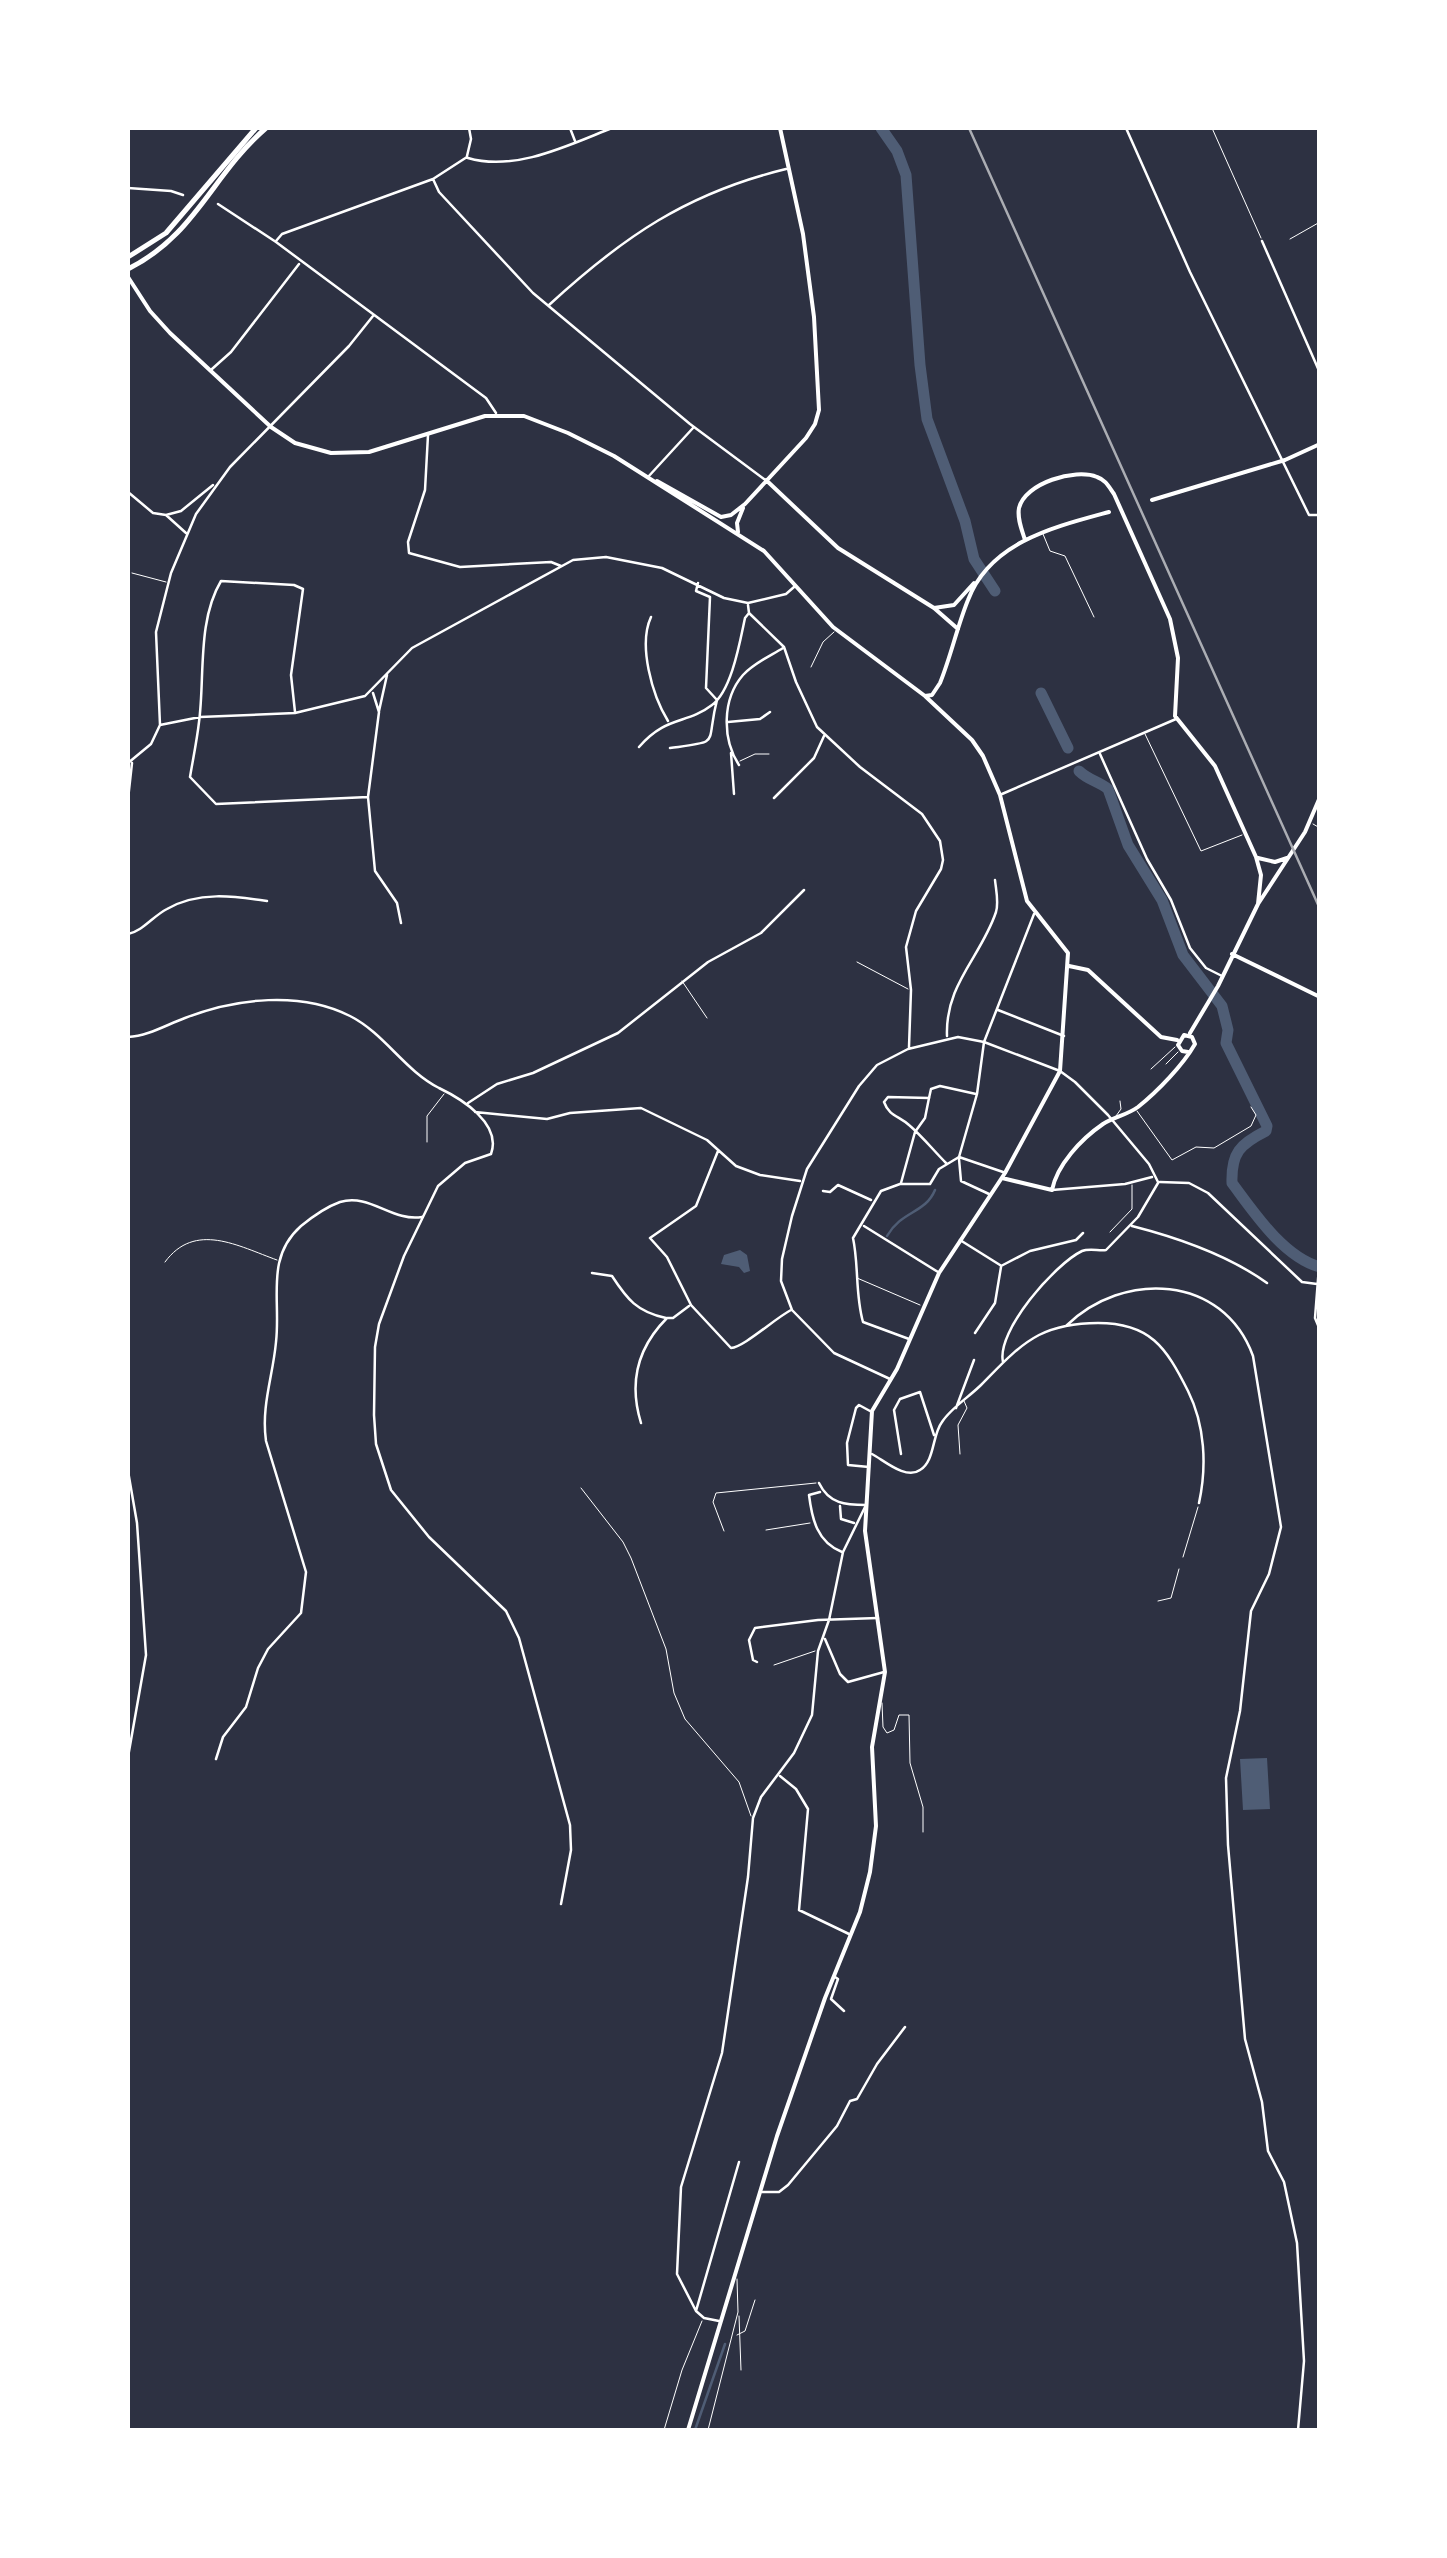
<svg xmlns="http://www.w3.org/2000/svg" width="1447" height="2558" font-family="'Asap Condensed',sans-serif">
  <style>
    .water { fill: #4f5d75 }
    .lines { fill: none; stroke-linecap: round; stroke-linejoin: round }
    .stream { stroke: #4f5d75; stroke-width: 2.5 }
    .river { stroke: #4f5d75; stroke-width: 11 }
    .service { stroke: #fff; stroke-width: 1 }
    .pedestrian { stroke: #fff; stroke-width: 2.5 }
    .minor { stroke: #fff; stroke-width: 2.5 }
    .tertiary { stroke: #fff; stroke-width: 4 }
    .primary { stroke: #fff; stroke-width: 5 }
    .rail { stroke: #abadb3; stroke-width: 2.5 }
  </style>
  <rect width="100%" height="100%" fill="#2d3142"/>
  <path class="water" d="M740,1250L747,1255L750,1271L744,1273L739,1267L721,1264L724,1255Z
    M1267,1758L1270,1809L1243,1810L1240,1759Z"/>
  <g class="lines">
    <path class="stream" d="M887,1236C902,1210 925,1214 935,1190
      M695,2430L725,2344"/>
    <path class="river" d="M881,128L897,151L906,175L920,365L927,419L965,521L974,559L995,591
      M1041,693L1068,748
      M1079,771C1088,780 1098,781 1108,789L1128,845L1162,900L1183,955L1222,1006L1228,1030L1226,1043L1267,1126L1266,1131C1240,1144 1231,1153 1232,1183C1253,1211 1283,1257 1320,1267"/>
    <path class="service" d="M1212,128L1261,238
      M1290,239L1320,222
      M1043,534L1050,551L1065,556L1094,617
      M132,573L166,582
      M811,667L823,642L834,632
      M1145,734L1201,851L1242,835
      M740,761L755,754H769
      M1313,824L1320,828
      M857,962L908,989
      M682,981L707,1018
      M1166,1064L1178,1052
      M1151,1069L1175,1047
      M1137,1111L1172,1160L1196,1147L1214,1148L1251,1126L1256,1115L1251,1107
      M1116,1116L1121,1109L1120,1101
      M427,1142V1116L444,1094
      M1110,1232L1132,1209V1185
      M165,1262C195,1221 238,1246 277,1260
      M857,1278L920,1305
      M960,1454L958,1425L967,1408L964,1401
      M581,1488L623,1542L631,1558L666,1649L674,1693L685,1719L739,1782L751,1816
      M766,1530L810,1523
      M724,1531L713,1502L716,1493L816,1483
      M1183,1557L1198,1507
      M1158,1601L1171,1598L1179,1569
      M774,1665L815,1651
      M882,1703L883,1727L887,1733L894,1730L899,1715H909L910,1763L923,1807V1832
      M739,2316L741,2370
      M737,2335L745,2331L755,2300
      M664,2430L682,2370L702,2321
      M708,2430L738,2312L737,2279"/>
    <path class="pedestrian" d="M998,1010L1064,1036
      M929,1098L931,1089L940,1086L976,1094
      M959,1157L977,1094L984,1042L1034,914"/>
    <path class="minor" d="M570,128L575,141
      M1126,128L1190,272L1309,515H1320
      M467,156L471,139L469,128
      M468,158C515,172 569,145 612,128
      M433,179L439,192L533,293L690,424L764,479
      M128,188L171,191L183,195
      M218,204L276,242L486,398L496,413
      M276,241L282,234L433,179L467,157
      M1262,241L1320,373
      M549,305C623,237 687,193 786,169
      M212,369L231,352L299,264
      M428,435L425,490L408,542L409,553L460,567L551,562L561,566
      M648,477L693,428
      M128,492L153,513L166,515L186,533
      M166,515L181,511L213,485
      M749,613L784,647L796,682L817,727L860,767L922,814L940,841L943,860L941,869L916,911L906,947L911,990L909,1047
      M651,617C638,645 652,695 668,721
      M373,693L379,712L368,797L375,871L397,903L401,923
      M379,711L387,675
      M295,712L291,675L303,589L294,585L221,581C197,621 205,678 199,722C197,740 193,759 190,777L216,804L368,797
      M728,722L760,719L770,712
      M160,725L200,717L295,713L365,696L412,648L573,560L606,557L662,568L724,598L748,603L786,594L794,587
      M639,747C667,715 686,725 712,705C732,690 740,641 745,618L749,613L748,605
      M670,748C723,741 705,746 717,700L706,688L710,597L696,591L698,583
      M731,753L734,794
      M1100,754L1147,859L1171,900L1190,948L1206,968L1222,976
      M128,763L151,744L160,725L156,632L171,573L196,514L230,467L349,346L373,316
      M739,765C722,739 722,699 743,675C754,663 770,656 783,648
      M1002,794L1176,719
      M774,798L814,758L824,736
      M128,799L132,763
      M128,934C143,931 153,916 167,909C198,891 234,896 267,901
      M947,1036C945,984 981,957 996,912C999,902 996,890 995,880
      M128,1037C148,1036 166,1025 185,1018C236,998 301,991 350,1016C385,1034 404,1070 439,1088C462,1099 502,1124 491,1154L465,1163L438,1186L404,1256L379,1324L375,1347L374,1415L376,1444L391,1490L429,1537L506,1611L519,1638L570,1825L571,1850L561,1904
      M468,1103L497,1084L533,1073L618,1033L708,962L761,933L804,890
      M475,1112L547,1119L570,1113L641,1108L707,1140L736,1166L760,1175L800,1181
      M718,1151L696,1206L650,1238L667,1257L691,1305L731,1348C744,1347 774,1319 791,1310
      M959,1159L961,1181L989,1194
      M1160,1182L1189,1183L1208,1193L1302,1282L1317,1284
      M901,1183L915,1132L925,1118L929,1098L888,1097L884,1102C889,1116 899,1116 909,1125C922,1136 934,1151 946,1163
      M1052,1190L1125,1184L1152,1177
      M823,1191L830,1192L838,1185L871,1200
      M864,1226L938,1272
      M1132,1226C1179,1238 1228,1255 1267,1283
      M960,1240L1000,1265
      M1320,1254L1315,1318L1320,1330
      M1001,1266L1030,1251L1076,1240L1083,1233
      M592,1273L612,1276C627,1299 637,1312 666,1318
      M1066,1326C1123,1270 1223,1274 1253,1356L1281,1527L1269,1574L1251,1611L1240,1711L1226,1778L1228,1845L1245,2039L1262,2102L1268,2151L1284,2182L1297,2243L1304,2361L1298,2430
      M975,1333L995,1303L1001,1267
      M909,1339L863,1322C855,1294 859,1266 853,1238L881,1191L900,1184H930L939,1169L959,1157L1003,1172
      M1003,1362C996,1331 1055,1264 1082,1251C1089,1248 1099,1251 1106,1250L1138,1217L1158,1183
      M890,1379L834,1353L792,1310L781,1281L782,1259L792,1216L807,1169L859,1086L877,1065L908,1049L958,1037L984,1042L1060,1071L1075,1082L1108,1115L1149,1164L1158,1182
      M956,1408L974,1360
      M641,1423C629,1384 637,1348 667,1318H673L689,1306
      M872,1454C885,1461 906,1480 920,1470C935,1461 932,1435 942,1422C951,1408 969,1397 981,1385C998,1368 1016,1347 1039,1335C1057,1326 1078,1323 1098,1323C1150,1323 1166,1347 1188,1391C1205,1425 1207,1466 1199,1503
      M901,1454L894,1410L900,1399L920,1392L934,1435
      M869,1467L848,1465L847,1443L856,1408L859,1405L870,1411
      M128,1471L137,1523L146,1655L128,1757
      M820,1492L809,1495C812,1519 817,1542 842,1552
      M840,1506L841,1519L854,1523
      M825,1639L840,1674L848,1682L884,1672
      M757,1662L753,1660L749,1640L755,1628L818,1620L878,1618
      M216,1759L223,1737L246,1707L258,1668L268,1649L301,1613L306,1572L266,1441C261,1406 273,1376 276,1342C281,1299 265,1258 301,1226C312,1217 326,1207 340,1202C370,1193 392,1222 422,1217
      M780,1776L796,1789L808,1809L799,1910L849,1934
      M835,1977L838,1979L831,1999L844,2011
      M762,2192H779L788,2185L837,2126L850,2101L857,2099L877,2064L905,2027
      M696,2311L677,2274L681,2187L722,2053L748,1877L753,1818L761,1797L794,1753L812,1715L818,1651L829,1620L843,1552L866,1505C846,1505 829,1504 819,1483
      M719,2321L704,2318L696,2311L739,2162"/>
    <path class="tertiary" d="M128,277L150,311L170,333L271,427L295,443L331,453L369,452L485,416H524L568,433L614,456L764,551L833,627L925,696L972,740L983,756L1000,795L1027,901L1068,953L1060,1071L1005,1173L939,1273L897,1369L872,1411L865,1531L885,1672L872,1747L876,1826L870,1872L860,1912L825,1998L777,2136L688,2430
      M766,480L838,548L934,608L958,629
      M657,481L721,517L731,515L745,504L806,438L815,424L819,410L814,317L803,234L780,128
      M1152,500L1285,460L1320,444
      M738,532L737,523L743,508
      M1025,540C1022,530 1017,519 1019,508C1025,483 1075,468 1097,477C1106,480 1109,487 1114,494L1170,619L1178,658L1175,716L1215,766L1256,857L1261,875L1258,904
      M934,608L954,605L974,583
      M925,696L932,695L940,683C951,656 957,627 968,600C990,542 1054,527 1109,512
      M1258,858L1275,862L1287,858
      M1232,954L1320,997
      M1069,966L1088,970L1161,1037L1177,1040
      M1190,1033L1218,986L1258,904L1305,832L1320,797
      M1002,1178L1052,1190C1057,1165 1081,1139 1103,1124C1114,1117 1127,1115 1138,1107C1158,1091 1183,1065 1195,1044L1192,1037L1184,1035L1178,1045L1182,1051L1188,1052"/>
    <path class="primary" d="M128,257L166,233L256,128
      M128,269C196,235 211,176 266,128"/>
    <path class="rail" d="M969,128L1320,909"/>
  </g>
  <rect width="1447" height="2558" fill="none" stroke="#ffffff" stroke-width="260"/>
</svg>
